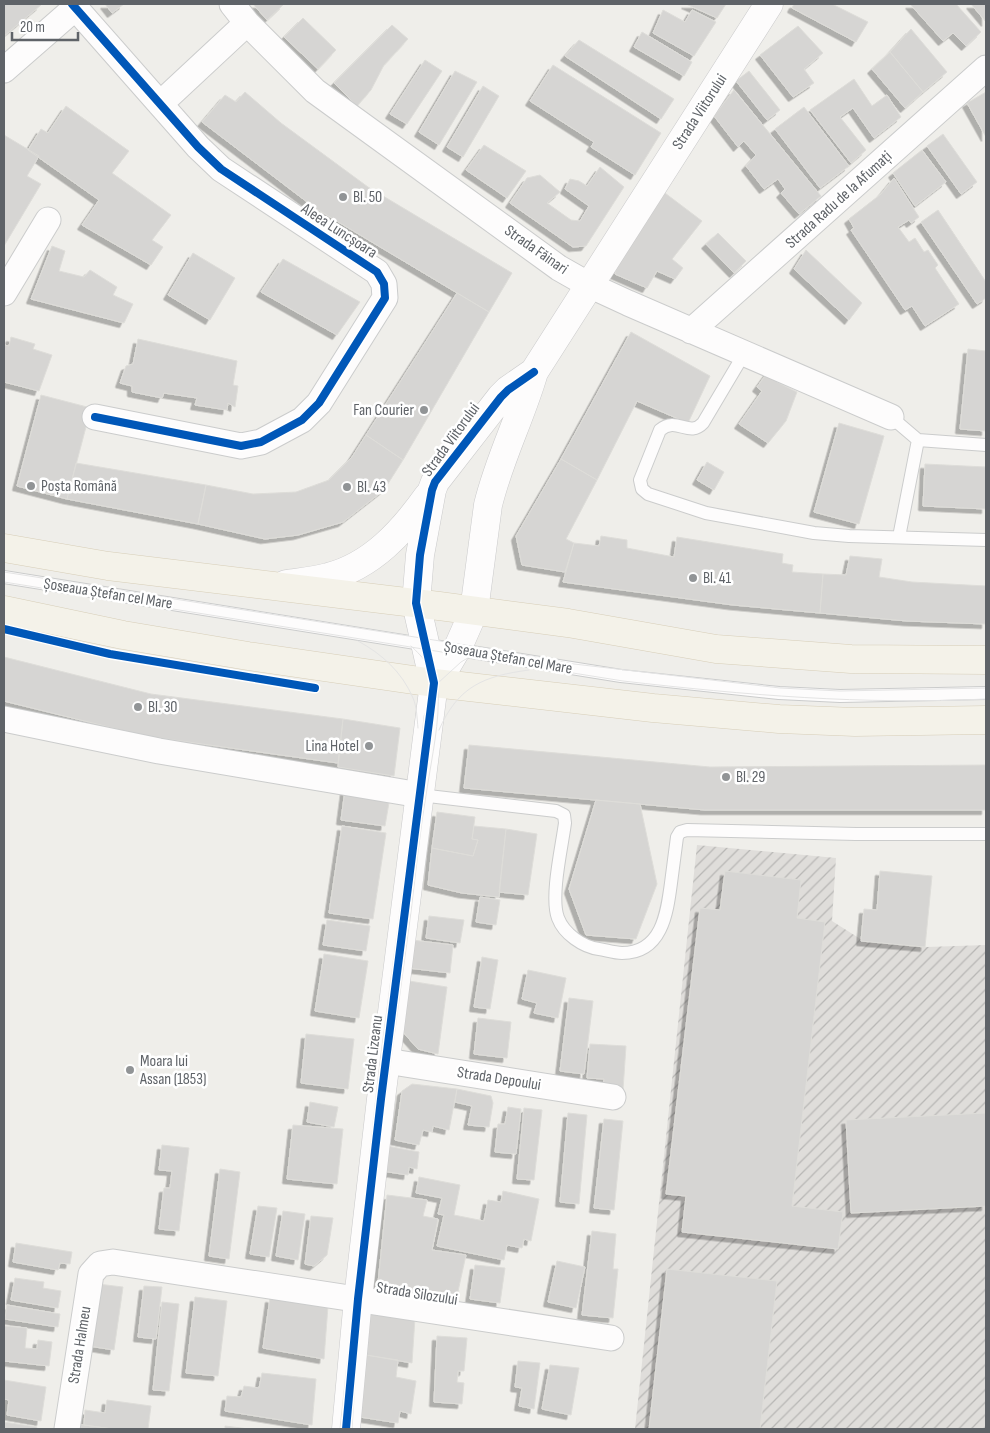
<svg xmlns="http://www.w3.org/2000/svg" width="990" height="1433" font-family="'Sofia Sans Condensed',sans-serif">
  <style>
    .industrial { fill: url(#industrial-furrows) }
    .building { fill: #d6d5d3; stroke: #deddd9; filter: url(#shadow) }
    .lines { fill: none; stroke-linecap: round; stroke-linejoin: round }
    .lane-casing { stroke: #cbcccc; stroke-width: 14 }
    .street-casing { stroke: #cbcccc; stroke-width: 27 }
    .secondary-casing { stroke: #cacacb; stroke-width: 29 }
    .primary-casing { stroke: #d7ceb8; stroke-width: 29 }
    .lane { stroke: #fdfcfc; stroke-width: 12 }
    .street { stroke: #fdfcfc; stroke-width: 25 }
    .secondary { stroke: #fdfcfc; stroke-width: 28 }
    .primary { stroke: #f4f2e9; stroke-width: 28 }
    .tram { stroke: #e4e4e4; stroke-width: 1 }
    .cycleway-casing { stroke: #fff; stroke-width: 11 }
    .cycleway { stroke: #0057b8; stroke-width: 8 }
    .poi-dot { fill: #919496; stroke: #fff; stroke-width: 2 }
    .labels { text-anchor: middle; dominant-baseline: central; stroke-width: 5; stroke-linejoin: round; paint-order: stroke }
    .street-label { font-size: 16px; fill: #5f6368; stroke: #fff }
    .poi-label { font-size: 16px; fill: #5f6368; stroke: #fff; text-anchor: start }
  </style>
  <defs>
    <pattern id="industrial-furrows" width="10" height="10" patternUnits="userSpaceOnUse" patternTransform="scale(1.25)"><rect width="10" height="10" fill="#dfddda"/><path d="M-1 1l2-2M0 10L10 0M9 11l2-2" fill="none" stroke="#b8b7b5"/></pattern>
    <filter id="shadow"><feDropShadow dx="-4.5" dy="4.5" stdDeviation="0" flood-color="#0004"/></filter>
  </defs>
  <rect width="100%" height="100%" fill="#efeeea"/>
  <path class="industrial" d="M697,845L836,858L832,921L862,940L927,947L986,945V1429H635Z"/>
  <path class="building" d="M4,4H40L41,5L4,36Z
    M105,4H124L112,13Z
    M253,4H284L267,20Z
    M686,4H726L717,18Z
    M794,4H832L868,22L856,42L792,8Z
    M910,4H956L981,32L966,46L953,33L943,41Z
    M971,4H986V22Z
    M663,10L685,22L692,10L716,22L694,56L653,33Z
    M303,18L336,50L318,69L284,37Z
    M392,25L408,39L384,65L371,90L357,106L334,83Z
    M798,26L823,53L804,69L814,83L793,97L760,55Z
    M911,29L947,72L923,92L890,52Z
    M642,32L692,62L684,76L634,47Z
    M579,40L674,99L661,119L565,56Z
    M890,52L923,92L905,108L872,69Z
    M425,60L442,71L407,124L390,114Z
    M553,65L661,133L635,175L591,147L594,142L530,101Z
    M455,71L477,82L439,145L419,132Z
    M749,71L780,110L767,120L736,81Z
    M854,79L872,106L887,95L901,117L874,138L853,108L840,117L866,150L851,163L810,110Z
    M483,86L499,96L463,157L447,147Z
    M734,90L821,196L799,214L781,193L785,189L778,179L764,189L746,166L756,155L744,141L738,147L714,116Z
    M245,92L281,123L368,187L512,273L489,312L315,208L202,122L225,95L236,102Z
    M986,92V137L967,103Z
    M66,106L129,151L112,173L171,215L152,240L163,247L151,265L82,225L99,200L28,150L41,129L48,133Z
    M804,107L849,166L820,188L775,129Z
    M943,134L977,182L961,194L927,146Z
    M4,135L39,156L27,176L41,184L4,246Z
    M484,145L526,171L507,198L466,170Z
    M922,150L946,182L915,206L893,173Z
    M600,167L624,187L586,246L573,247L510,203L527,178L540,175L560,192L547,203L571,220L580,221L589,206L565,189L570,179L579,181L587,186Z
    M894,178L919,217L911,223L909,220L898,227L909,242L915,238L924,252L928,250L938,265L935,268L959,304L925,326L912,306L905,310L851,230L854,228L849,219L881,194Z
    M665,193L702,221L672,259L683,268L675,279L657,271L647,288L615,274L617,263Z
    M938,210L986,282V298L977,304L921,222Z
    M718,233L746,261L734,273L706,244Z
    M52,246L65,251L59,271L84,277L90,270L117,287L113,295L133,304L124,323L31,299Z
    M806,250L862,303L849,320L794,269Z
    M193,253L235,278L210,320L168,295Z
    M283,259L360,302L337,335L261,292Z
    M457,293L489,312L403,460L366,435Z
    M631,332L710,376L688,423L637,401L597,480L561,459Z
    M11,337L35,344L33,349L52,355L39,391L4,382V345L9,346Z
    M138,339L237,361L233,385L238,386L235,407L228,403L227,410L195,405L197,398L164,393L162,398L132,392V386L120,383L126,366L133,364Z
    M968,349L986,351V431L960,429Z
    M770,369L780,374L777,382L797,392L786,421L768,443L739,424L762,391L757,387Z
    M41,395L91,408L67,499L17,486Z
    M839,423L884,436L859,524L814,512Z
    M366,435L403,460L384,490L343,522L298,535L265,539L198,524L206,485L253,494L296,492L329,480L352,457Z
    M561,459L597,480L566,539L574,543L565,572L522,565L516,536Z
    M707,462L724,472L714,490L697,480Z
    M76,463L206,485L198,524L67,499Z
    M925,464L986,467V509L923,506Z
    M601,536L627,540V548L674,557L677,537L783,554L782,563L793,565L792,572L823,574L820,613L733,605L563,582L574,543L599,546Z
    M850,556L882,559L879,577L912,582L986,586V624L907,621L820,613L823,574L846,575Z
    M4,657L151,694L343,719L338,763L145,736L4,701Z
    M343,719L400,728L394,776L338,767Z
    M469,745L710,767L986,765V810H705L464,788Z
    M345,790L390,797L385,826L341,820Z
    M596,800L640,804L657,884L636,939L586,935L569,889Z
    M437,812L475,817L472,839L478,840L473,856L432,848Z
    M342,826L386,833L373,919L329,913Z
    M474,826L506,829L499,897L462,893L428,885L432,848L473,856L478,840L472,839Z
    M506,829L537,834L528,895L499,892Z
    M725,871L801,880L797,918L825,922L792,1206L843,1212L838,1249L682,1232L686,1196L666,1194L700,908L720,910Z
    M880,871L932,876L925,947L861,941L864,909L877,910Z
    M480,897L500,900L496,925L476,922Z
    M429,916L464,920L460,943L426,938Z
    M327,920L370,926L366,951L323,945Z
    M412,940L453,945L450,973L408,968Z
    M324,954L368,961L359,1018L315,1011Z
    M482,957L498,960L490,1009L474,1007Z
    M528,970L566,978L558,1018L534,1013L537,1003L522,999Z
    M409,981L447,987L438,1054L418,1049L402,1031Z
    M569,998L593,1001L584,1074L560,1071Z
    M478,1018L511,1022L507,1058L474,1054Z
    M306,1034L354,1039L348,1089L301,1083Z
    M590,1044L626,1046L623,1090L603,1088L604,1079L587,1078Z
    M412,1084L457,1089L449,1130L433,1126L432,1132L423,1130L419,1145L395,1140L402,1091Z
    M457,1089L491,1096L493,1103L489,1127L468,1125L472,1106L455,1102Z
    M310,1102L338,1107L334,1127L307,1122Z
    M508,1107L521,1109L516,1154L495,1152L498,1124H505Z
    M524,1108L542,1110L534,1180L517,1179Z
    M568,1113L587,1115L579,1204L560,1202Z
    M986,1113V1206L851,1213L846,1120Z
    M604,1119L623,1121L614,1210L594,1208Z
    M293,1125L343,1129L337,1184L287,1179Z
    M162,1145L189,1148L179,1231L159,1229L164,1188H170L172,1171L159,1170Z
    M387,1146L419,1152L417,1169L409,1167L408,1175L382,1171Z
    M220,1169L240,1172L229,1259L209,1256Z
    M419,1177L460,1185L454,1215L484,1221L488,1200L501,1202L503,1191L539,1199L531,1241L524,1239L522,1248L507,1245L504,1260L437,1246L444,1215L438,1214L442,1198L416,1193Z
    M387,1195L427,1200L423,1216L438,1219L432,1250L466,1255L457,1296L378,1283Z
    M258,1206L277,1208L269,1257L250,1254Z
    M283,1211L305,1214L298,1260L276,1256Z
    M311,1216L333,1218L327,1255L314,1266L305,1264Z
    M592,1231L616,1234L613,1269H618L613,1318L582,1315Z
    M16,1243L72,1252L70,1264L60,1263L58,1270L13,1262Z
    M557,1261L585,1267L576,1308L548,1302Z
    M475,1265L505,1268L500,1303L470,1299Z
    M667,1269L777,1281L760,1429H649Z
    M15,1278L44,1282L43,1288L61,1291L58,1308L11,1300Z
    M98,1284L123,1287L114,1350L89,1346Z
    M144,1286L162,1287L156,1339L138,1337Z
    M195,1297L227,1301L218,1376L186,1373Z
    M270,1298L328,1306L324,1359L263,1348Z
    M162,1302L179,1304L169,1391L153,1390Z
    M7,1305L60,1314L58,1327L5,1319Z
    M370,1311L415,1318L412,1363L366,1355Z
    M4,1326L27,1328L25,1348L37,1349L38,1340L52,1342L49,1366L4,1361Z
    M437,1336L467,1338L464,1371H458L457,1382L464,1383L462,1404L434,1402Z
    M366,1355L398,1360L396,1377L416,1381L411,1414L400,1411L398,1423L360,1417Z
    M518,1361L540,1363L534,1409L519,1406L522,1388L515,1387Z
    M550,1365L579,1368L571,1415L542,1409Z
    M262,1373L316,1379L312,1425L225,1411L227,1396L241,1397L244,1386L259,1388Z
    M4,1380L46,1387L41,1421L7,1415L9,1400L4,1399Z
    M107,1400L151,1406L148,1429H113L84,1425L85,1410L105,1413Z
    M4,1422L37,1427L36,1429H4Z
    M77,1424L113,1429H76Z
    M225,1426L249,1429H225Z"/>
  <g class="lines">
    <defs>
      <path id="lane" d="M744,354L703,423C689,438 677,416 660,430L640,480L642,489L648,494L706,513L814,533L849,536L986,540
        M891,417L918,440L986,445
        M899,537L918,440
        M4,577L621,676L779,693L840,696L986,693
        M420,795L556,811L564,815L565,823C562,846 550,897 558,918C564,934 583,947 599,949C606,950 614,953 622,953C662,953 667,913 671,883C673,867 675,852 677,837L680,832L687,830L856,834H986"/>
      <path id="street" d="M72,4L198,147L221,169L377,272L384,284L385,298L319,403L302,420L261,442L241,446L95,417
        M232,4L247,23L315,91L559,268L589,285L628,303L891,417
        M4,70L75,8
        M160,104L247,23
        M4,293L48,220
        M691,331L986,68
        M4,719L159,751L420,795
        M386,1061L613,1097
        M67,1429L91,1274L100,1264L113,1262L611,1338"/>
      <path id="secondary" d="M286,584C300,582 315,581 328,577C372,566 403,531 428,496
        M434,683L443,672L459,645L474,611L488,505C499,459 521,417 534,372L769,4
        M346,1429L358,1299L381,1099L434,683L416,603L420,555L432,490L435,482L501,397L508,390L534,372"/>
      <path id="primary" d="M4,548L108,566L439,606L568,623L716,649L851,659L986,660
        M4,610L123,635L248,656L434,683L653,708L779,719L855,722L986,720"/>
    </defs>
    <use href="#lane" class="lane-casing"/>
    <use href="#street" class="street-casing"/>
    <use href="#secondary" class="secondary-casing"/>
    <use href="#primary" class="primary-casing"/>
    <use href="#lane" class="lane"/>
    <use href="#street" class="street"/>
    <use href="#secondary" class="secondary"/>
    <use href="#primary" class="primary"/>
    <path class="tram" d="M4,572L497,650L574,664L780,688L840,691L986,688
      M4,582L623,681C744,695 864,705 986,699
      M358,641C382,654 402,672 413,698C417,707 417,719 418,728
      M439,730C458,686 484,676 529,670
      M340,1429L379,1069L419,768L424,716L438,683L461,662L471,656
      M352,1429C362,1256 388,1084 411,912C416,871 420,829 427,789C432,756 440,722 438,689C437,673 423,657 411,646"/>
    <defs>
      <path id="cycleway" d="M72,4L198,147L221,169L377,272L384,284L385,298L319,403L302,420L261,442L241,446L95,417
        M4,629L110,654L315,688
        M346,1429L358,1299L381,1099L434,683L416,603L420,555L432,490L435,482L501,397L508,390L534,372"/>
    </defs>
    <use href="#cycleway" class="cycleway-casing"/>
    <use href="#cycleway" class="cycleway"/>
  </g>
  <g class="poi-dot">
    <circle cx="343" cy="197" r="5"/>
    <circle cx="424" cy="410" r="5"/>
    <circle cx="31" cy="486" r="5"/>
    <circle cx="347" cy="487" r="5"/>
    <circle cx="693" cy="578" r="5"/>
    <circle cx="138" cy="707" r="5"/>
    <circle cx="369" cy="746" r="5"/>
    <circle cx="726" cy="777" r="5"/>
    <circle cx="130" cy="1070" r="5"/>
  </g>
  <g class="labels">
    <g class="street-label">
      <text transform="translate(700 112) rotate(-57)">Strada Viitorului</text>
      <text transform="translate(839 200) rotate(-42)">Strada Radu de la Afumați</text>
      <text transform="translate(339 231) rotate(33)">Aleea Luncșoara</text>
      <text transform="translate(536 250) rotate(35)">Strada Făinari</text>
      <text transform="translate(451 440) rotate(-54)">Strada Viitorului</text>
      <text transform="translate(108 594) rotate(9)">Șoseaua Ștefan cel Mare</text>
      <text transform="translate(508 658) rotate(10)">Șoseaua Ștefan cel Mare</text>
      <text transform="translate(373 1054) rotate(-83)">Strada Lizeanu</text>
      <text transform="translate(499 1079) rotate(9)">Strada Depoului</text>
      <text transform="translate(417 1294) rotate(9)">Strada Silozului</text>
      <text transform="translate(80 1345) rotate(-81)">Strada Halmeu</text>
    </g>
    <g class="poi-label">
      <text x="353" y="197">Bl. 50</text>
      <text x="414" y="410" text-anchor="end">Fan Courier</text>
      <text x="41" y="486">Poșta Română</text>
      <text x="357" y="487">Bl. 43</text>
      <text x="703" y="578">Bl. 41</text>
      <text x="148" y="707">Bl. 30</text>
      <text x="359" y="746" text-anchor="end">Lina Hotel</text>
      <text x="736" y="777">Bl. 29</text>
      <text x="140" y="1061">Moara lui<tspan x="140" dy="18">Assan (1853)</tspan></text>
    </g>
  </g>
  <rect width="990" height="1433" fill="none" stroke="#5f6368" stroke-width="10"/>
  <path d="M12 32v8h66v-8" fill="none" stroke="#5f6368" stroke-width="2.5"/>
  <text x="20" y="32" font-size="15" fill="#5f6368" stroke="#ffffff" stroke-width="4" paint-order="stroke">20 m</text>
</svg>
